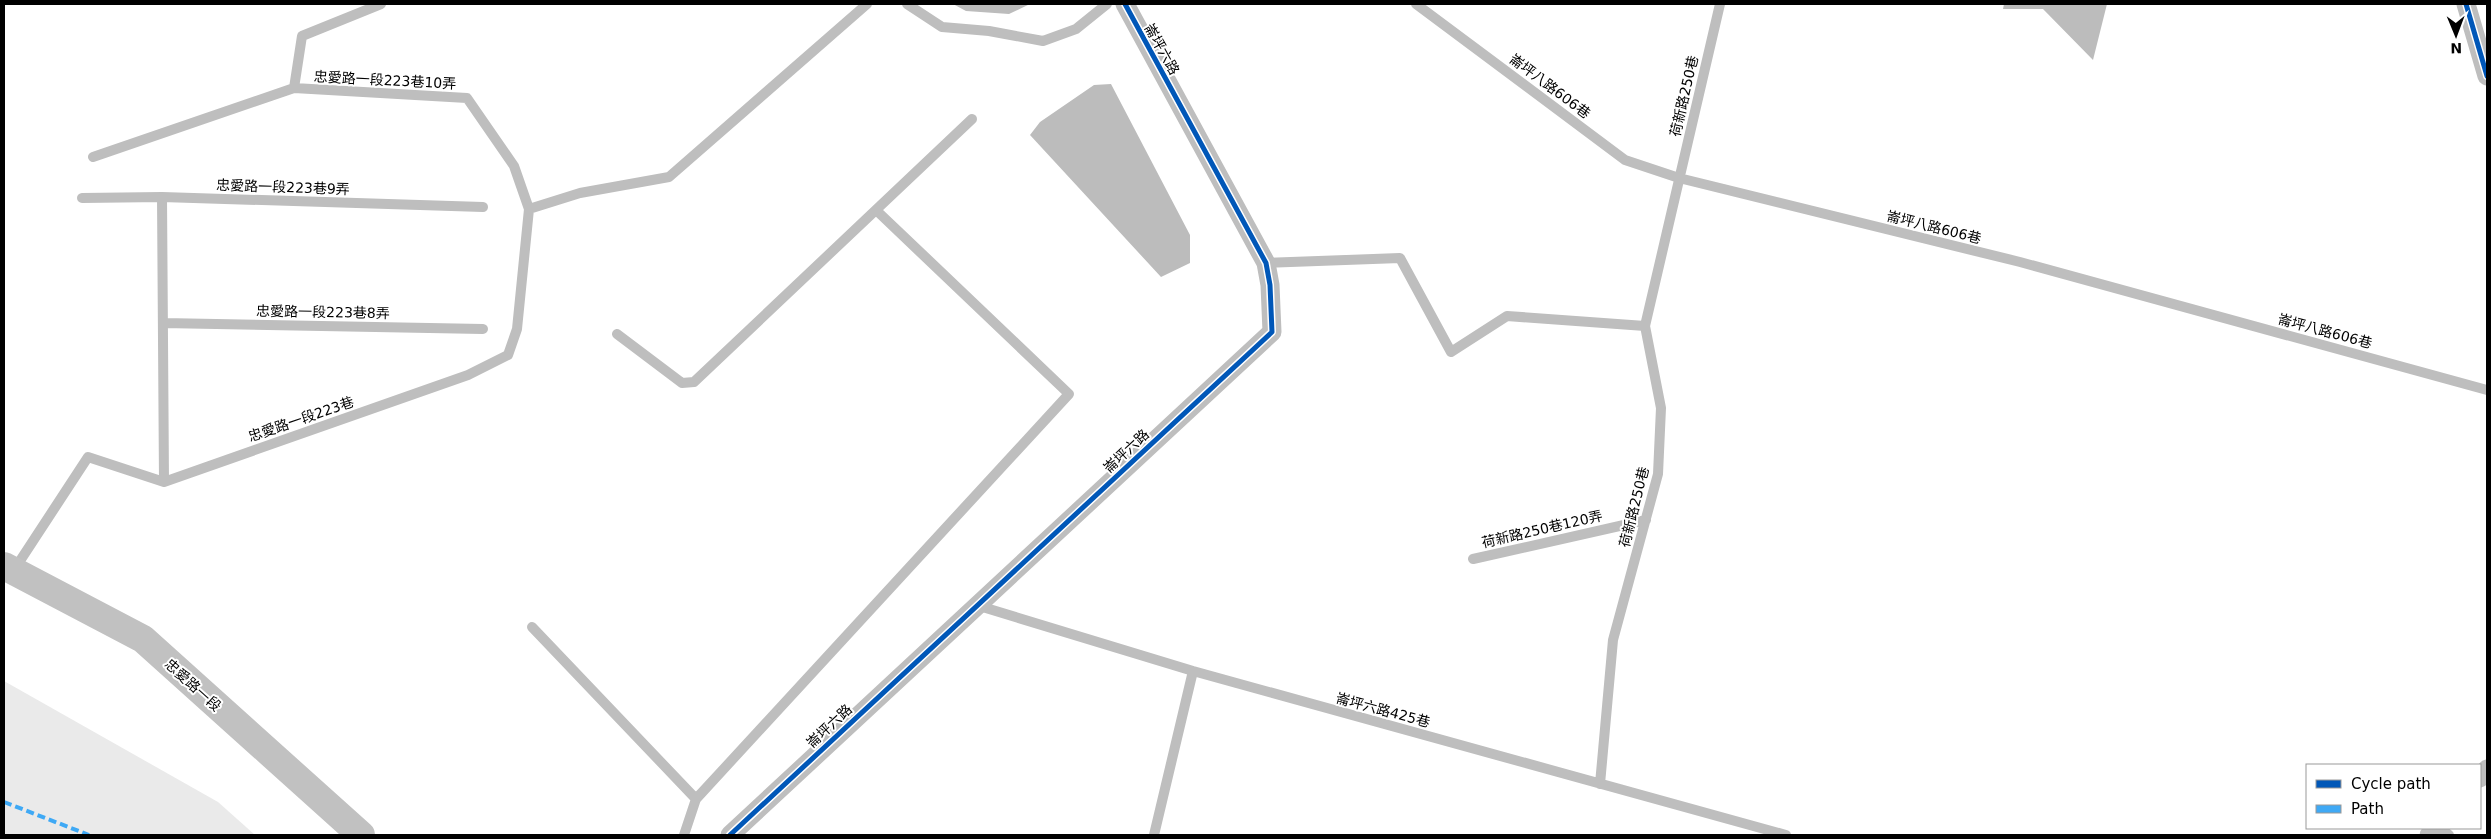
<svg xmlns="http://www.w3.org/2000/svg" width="2491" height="839" font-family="'DejaVu Sans','Noto Sans TC',sans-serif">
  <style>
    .green { fill: #eaeaea }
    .water { fill: #bcbcbc }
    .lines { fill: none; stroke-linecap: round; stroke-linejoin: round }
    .lane { stroke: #bebebe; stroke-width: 10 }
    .street { stroke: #bebebe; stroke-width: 19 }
    .secondary { stroke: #c1c1c1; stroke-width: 28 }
    .quiet { stroke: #3fa9f5; stroke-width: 4; stroke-dasharray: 8 4; stroke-linecap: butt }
    .cycleway-casing { stroke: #fff; stroke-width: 8 }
    .cycleway { stroke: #0057b8; stroke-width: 5 }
    .labels { text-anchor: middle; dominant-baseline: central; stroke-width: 4; stroke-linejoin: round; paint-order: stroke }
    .street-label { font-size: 14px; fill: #000; stroke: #fff }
  </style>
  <rect width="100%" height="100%" fill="#fff"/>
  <path class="green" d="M4,681L218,802L255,835H4Z"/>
  <path class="water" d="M953,4H1030L1009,14L966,11Z
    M2004,4H2107L2093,60L2043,9H2003Z
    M1111,84L1190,235V263L1161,277L1030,135L1040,122L1094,85Z"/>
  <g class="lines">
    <path class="lane" d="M907,4L942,27L989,31L1043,41L1076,29L1107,4
      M1416,4L1625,160L1679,178L2020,262L2487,390
      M93,157L294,88L302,36L381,4
      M162,197L164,482
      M82,198L162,197L483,207
      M529,209L580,193L669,177L867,4
      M1266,263L1400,258L1451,352L1507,316L1645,326
      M163,323L483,329
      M617,334L682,383L694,382L972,119
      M1473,559L1646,520
      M14,570L88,457L164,482L468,375L508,355L517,329L529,209L514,166L467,98L294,88
      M976,605L1193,671L1786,835
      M532,627L696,799
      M1600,784L1613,640L1658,474L1661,408L1645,326L1720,4
      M2441,828L2449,835
      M684,835L696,799L1069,394L877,211
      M1154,835L1193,671"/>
    <path class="street" d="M2466,4L2487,76
      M2480,778L2487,769
      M730,835L1272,332L1270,285L1266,263L1125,4
      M2429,835L2436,828"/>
    <path class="secondary" d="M4,566L143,639L361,835"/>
    <path class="quiet" d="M4,802L89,835"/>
    <defs>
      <path id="cycleway" d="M2466,4L2487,76
        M730,835L1272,332L1270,285L1266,263L1125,4"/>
    </defs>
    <use href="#cycleway" class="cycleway-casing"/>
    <use href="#cycleway" class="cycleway"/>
  </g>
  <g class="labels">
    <g class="street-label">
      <text transform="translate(1162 49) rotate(61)">崙坪六路</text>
      <text transform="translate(385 80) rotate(3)">忠愛路一段223巷10弄</text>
      <text transform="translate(1550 86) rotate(37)">崙坪八路606巷</text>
      <text transform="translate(1684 96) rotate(-77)">荷新路250巷</text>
      <text transform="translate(283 187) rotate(2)">忠愛路一段223巷9弄</text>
      <text transform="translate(1934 227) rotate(14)">崙坪八路606巷</text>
      <text transform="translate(323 312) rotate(1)">忠愛路一段223巷8弄</text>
      <text transform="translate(2325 331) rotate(15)">崙坪八路606巷</text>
      <text transform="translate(301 419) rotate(-19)">忠愛路一段223巷</text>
      <text transform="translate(1126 451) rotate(-43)">崙坪六路</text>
      <text transform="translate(1634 507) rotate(-76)">荷新路250巷</text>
      <text transform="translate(1542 529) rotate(-13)">荷新路250巷120弄</text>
      <text transform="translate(193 685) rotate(42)">忠愛路一段</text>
      <text transform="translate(1383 710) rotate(15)">崙坪六路425巷</text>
      <text transform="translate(829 726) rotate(-43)">崙坪六路</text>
    </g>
  </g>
  <rect width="2491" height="839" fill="none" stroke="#000000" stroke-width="10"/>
  <rect x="2306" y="764" width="175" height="65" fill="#ffffff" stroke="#999999"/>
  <rect x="2316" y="780" width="25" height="8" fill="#0057b8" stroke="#999999"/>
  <text x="2351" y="789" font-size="15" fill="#000000">Cycle path</text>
  <rect x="2316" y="805" width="25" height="8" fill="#3fa9f5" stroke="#999999"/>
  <text x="2351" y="814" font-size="15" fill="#000000">Path</text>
  <g transform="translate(2456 35) rotate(179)" stroke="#ffffff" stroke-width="4" paint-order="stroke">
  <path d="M0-4L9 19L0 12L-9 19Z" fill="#000000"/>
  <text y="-8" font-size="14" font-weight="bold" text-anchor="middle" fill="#000000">N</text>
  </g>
</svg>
